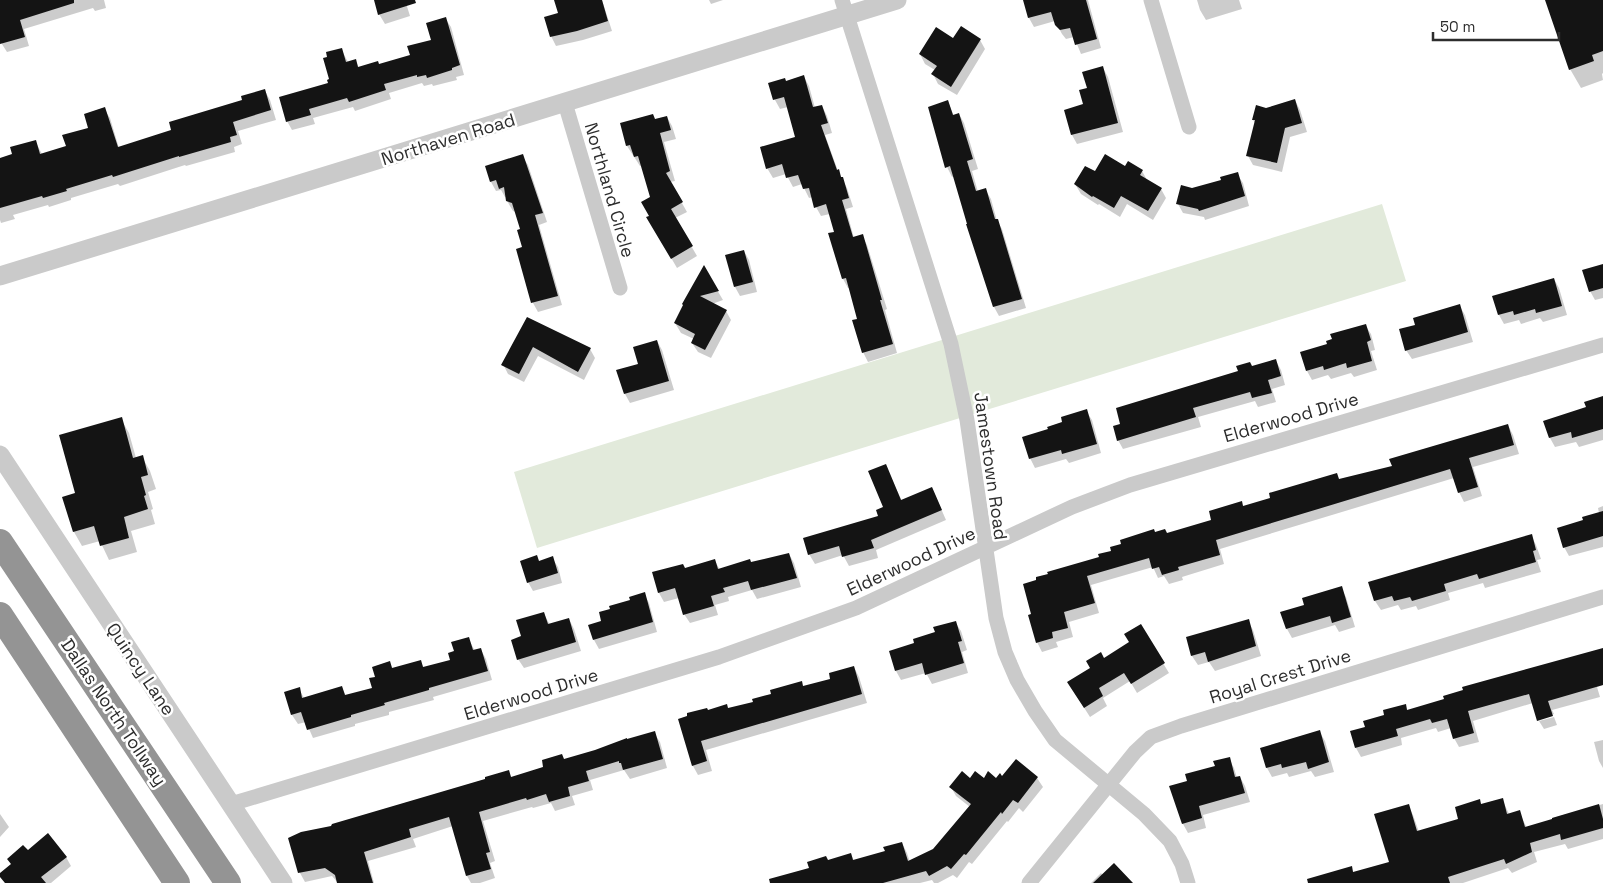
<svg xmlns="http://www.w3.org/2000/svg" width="1603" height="883" font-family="'Space Grotesk',sans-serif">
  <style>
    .green { fill: #e2eadb }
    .shadow { fill: #0003 }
    .building { fill: #141414 }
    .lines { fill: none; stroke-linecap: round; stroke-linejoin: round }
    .minor { stroke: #cacaca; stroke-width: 15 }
    .tertiary { stroke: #cacaca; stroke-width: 19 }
    .motorway { stroke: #949494; stroke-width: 26 }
    .labels { text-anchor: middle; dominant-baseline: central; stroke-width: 5; stroke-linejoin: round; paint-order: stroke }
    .street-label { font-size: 18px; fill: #2d2d2d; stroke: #fff }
  </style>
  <rect width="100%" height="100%" fill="#fff"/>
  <path class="green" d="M1382,204L1406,281L537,548L514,472Z"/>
  <path class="shadow" d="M0,0H104L106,8L95,11L93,8L24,29L29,46L7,52L0,41Z
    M375,0H405L410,16L385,24L379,14Z
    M559,0H602L612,31L583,40L556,46L551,36L559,14Z
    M709,0H723L711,4Z
    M1024,0H1088L1101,48L1081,54L1074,37L1066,39L1062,34L1055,21L1034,27L1029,18Z
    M1197,0H1239L1242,9L1206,20L1200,10Z
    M1546,0H1603V73L1602,74L1603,80L1581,88L1570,69Z
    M445,18L451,27L464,75L456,77L457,80L433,86L432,84L424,86L422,83L389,93L391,99L355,111L353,107L313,118L315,124L292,130L287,121L329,84L341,49L348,62L355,60L359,68L379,66L412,56L433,41Z
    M954,40H980L985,49L957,95L938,84L933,74L935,70L925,64L920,54Z
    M1103,68L1108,77L1123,132L1077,144L1072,135L1065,111L1084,105L1088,89Z
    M804,77L809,86L815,108L822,106L827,116L832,133L825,135L838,171L847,188L853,207L846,209L854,238L862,236L867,245L887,309L885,310L897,353L868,362L863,352L859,320L850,288H848L843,279L830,234L836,233L830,214L821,216L816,207L813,197L809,198L802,184L793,187L786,174L773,178L767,168L797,138L788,107L780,109L775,100L770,84L786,82Z
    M265,91L270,100L276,120L238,131L242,144L234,147L235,152L186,166L185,165L120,186L118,184L71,198V200L49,207L48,205L13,215L15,219L1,223L0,220V159L13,155L35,141L42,154L67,147L90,129L104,109L110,118L119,148L173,131Z
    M1295,100L1300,110L1307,132L1290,137L1282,172L1253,165L1248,156L1255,123L1253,120L1266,109Z
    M948,102L954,116L959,114L964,123L978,169L972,171L978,192L985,189L991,199L997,221L1002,229L1026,308L999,316L994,307L954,176L952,177L947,167L930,108Z
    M667,117L672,126L676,139L664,142L675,181L670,182L687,212L675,218L697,256L677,268L648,218L651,216V198L642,165L640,166L627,146L622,124L655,120Z
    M522,156L528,165L547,222L539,225L562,305L538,312L533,303L517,250L524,248L521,230L516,212L513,211L507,201V197H505L501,190L496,191L491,182L486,167Z
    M1125,168L1142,171L1147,180L1161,189L1166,198L1153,220L1127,204L1120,217L1099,204L1098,205L1081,194L1075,184L1095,173Z
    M1237,174L1243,183L1249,206L1205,220L1204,217L1183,213L1178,204L1192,190L1222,181Z
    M744,251L749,260L757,292L740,296L735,287L726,256Z
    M1603,265V298L1595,300L1590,291Z
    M704,268L723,300L712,304L726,311L731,320L711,358L698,352L692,343L694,339L681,333L675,323Z
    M1554,279L1559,288L1567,315L1543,322L1540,318L1521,324L1519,320L1504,324L1499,315L1493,297Z
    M1459,305L1465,315L1473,342L1412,359L1406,350L1416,326Z
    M528,318L590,349L595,358L584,380L538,356L524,382L508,374L503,364Z
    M1365,325L1371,334L1375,350L1371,351L1377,370L1354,377L1351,373L1331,379L1328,375L1312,380L1307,371L1329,344Z
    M657,341L662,350L674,390L630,403L625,394L618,371L640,364Z
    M1276,361L1281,370L1285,385L1272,389L1276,402L1258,407L1255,401L1198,417L1201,427L1123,449L1118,440L1252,368Z
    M1603,398V440L1579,447L1576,442L1555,447L1550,438L1545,422L1587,408Z
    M1086,411L1092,420L1101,453L1069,463L1066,459L1035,468L1030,458L1049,430Z
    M121,419L129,433L136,458L142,457L150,471L156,489L148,492L153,509L151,510L155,524L131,531L137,552L109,560L100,541L82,546L74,532L64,498L77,493Z
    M1508,425L1513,435L1519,454L1473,467L1482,496L1464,502L1459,492L1454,478L1220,549L1224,564L1182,577L1183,580L1169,584L1164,576L1158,578L1153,567L1091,585L1099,613L1069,622L1073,637L1056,642L1058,647L1042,652L1037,642L1101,558L1113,551L1155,533L1167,535L1213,521L1241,503L1244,507L1272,499L1336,474L1339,480L1393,467Z
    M885,465L902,501L932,488L946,520L876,550L878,558L849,566L843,555L815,564L809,554L880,516L884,508Z
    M1603,506V547L1569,556L1564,547L1585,521L1599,513L1598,508Z
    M1531,535L1536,545L1541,559L1537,560L1541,572L1485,588L1483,583L1448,593L1450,600L1418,610L1416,606L1401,610L1398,605L1381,610L1375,601L1370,583Z
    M789,554L794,563L801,587L757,599L752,590L728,597L729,601L715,605L718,615L690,623L684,614L679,598L664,602L659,593L653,573L685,569L715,561L720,570Z
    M552,558L558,567L562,583L533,591L528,582L539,562Z
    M1341,588L1346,597L1355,627L1339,632L1335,625L1292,638L1287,629L1282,612L1305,606Z
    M644,594L649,603L657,632L599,649L594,640L603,622Z
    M544,614L550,625L569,619L574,629L581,651L524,668L518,659L523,637Z
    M1248,621L1253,630L1261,656L1215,671L1209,662L1198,665L1192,656L1187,638Z
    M955,622L961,631L967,650L962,652L968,673L932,684L926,673L901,680L896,671L916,644Z
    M1140,625L1169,673L1137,693L1130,681L1103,698L1107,706L1090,717L1074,692L1130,643Z
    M468,638L475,651L481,650L486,659L492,680L433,697L434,700L389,712V715L355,724V726L313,738L306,722L298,724L292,715L299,689L304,698L342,688L346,696L373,689L376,678L390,663L393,669L420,661L424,668L452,661L456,652Z
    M1603,649V685L1597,687L1600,697L1552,710L1554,714L1539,719V721L1533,703L1473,721L1479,742L1459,747L1454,738L1451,728L1438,732L1436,728L1401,738L1402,745L1361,757L1356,748L1366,728L1405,705L1408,711Z
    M854,667L859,677L867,703L706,750L712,771L698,775L693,766L708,711L728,710L832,679Z
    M1554,717L1557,725L1544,729L1539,721Z
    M1319,731L1325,741L1334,772L1315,777L1311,771L1289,777L1287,773L1272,777L1267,768L1261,748Z
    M654,733L660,742L667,768L630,779L624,770L590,780L593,790L572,796L575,805L555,811L551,803L533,808L532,807L483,821L495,861L490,863L495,878L480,883H471L467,876L453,826L413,839L416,847L368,861L374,883H338L332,876L305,882L300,873L290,838L332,828L508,772L512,778L564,760Z
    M1603,740V768L1599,761L1594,742Z
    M1229,759L1234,768L1237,778L1240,777L1245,786L1250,802L1203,815L1206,828L1188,833L1183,824L1189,782Z
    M1016,761L1037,778L1043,787L1023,812L1019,808L1008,822L1007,821L972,864L969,862L957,878L953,875L938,883H934L932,880L920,883H784L828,861L851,854L854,861L886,852L902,843L907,853L910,862L934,850L970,807L956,796L951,787L971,779H996L1003,777Z
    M1502,799L1509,814L1519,812L1527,828L1554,820L1553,818L1603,804V839L1568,849L1565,844L1534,852L1537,862L1512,873L1508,868L1463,883H1324L1351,868L1354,873L1390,863L1408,805L1413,815L1419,832L1460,819L1479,801L1482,805Z
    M0,814L9,827L0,837Z
    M28,852L66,857L71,866L51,883H5L0,874L12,865L8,859Z
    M1101,873L1103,876L1131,883H1091Z"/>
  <path class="building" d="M0,0H74V3L20,20L25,37L0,44Z
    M374,0H415L416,3L378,15Z
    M554,0H602L608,21L577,31L550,37L544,17L558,13Z
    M1023,0H1086L1097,39L1075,45L1070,28L1060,30L1055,25L1051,12L1028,18Z
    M1545,0H1603V51L1592,55L1594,61L1569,70Z
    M446,17L460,65L452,68V70L427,78L426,75L417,77V75L384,84L386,90L349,102L347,98L309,109L311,115L286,122L279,97L328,83L327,80L329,79L323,58L327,57L326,52L342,48L346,62L356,59L358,67L378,61L379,64L410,55L407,46L431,40L426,23Z
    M961,26L981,39L951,87L931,74L937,66L919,54L936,27L953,38Z
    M1103,66L1118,123L1071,135L1064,110L1083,104L1079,90L1087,88L1082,72Z
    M804,75L813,107L822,105L828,123L821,125L837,170L839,169L841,177H843L849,198L842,200L853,237L863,234L882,300H880L893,344L862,353L852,320L857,319L846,278L842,279L828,233L834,232L826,204L814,208L809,188L803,189L798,175L786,178L782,164L766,169L760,147L795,137L784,97L773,100L768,83L785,78L786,81Z
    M265,89L271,110L233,122L237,135L230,137L231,142L179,157V156L113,177L112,175L66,189L67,191L43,198L42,196L0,208V158L12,154L10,147L36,140L40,154L66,146L62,135L88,128L84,114L105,107L118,147L171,130L169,122L242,100L241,96Z
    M1295,99L1302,123L1285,128L1277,163L1246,156L1255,120H1252L1256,105L1266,108Z
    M948,100L953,115L959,113L973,159L967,161L976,191L986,188L995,219H998L1022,299L993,307L966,224H967L950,166L945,168L928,107Z
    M653,114L655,119L667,116L671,130L660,133L670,171L666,173L683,202L671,209L693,246L671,259L646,217L649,216L641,202L650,197L638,156L634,157L630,145L626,146L620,123Z
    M523,154L543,213L535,215L558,296L531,303L516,249L522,247L517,230L520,229L512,203L506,201L504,187L499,189L496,180L490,182L485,166Z
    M1105,154L1125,166L1128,161L1143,170L1140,175L1162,188L1148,211L1121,196L1114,208L1093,196L1092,197L1074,184L1085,166L1095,171Z
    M1238,172L1245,196L1199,211L1198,209L1176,204L1181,185L1192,188L1221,180L1220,177Z
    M744,250L753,282L734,287L725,255Z
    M1603,264V288L1589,292L1582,270Z
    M704,265L719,291L700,296L727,310L705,350L691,343L695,334L674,323L683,305L682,304Z
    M1554,278L1562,306L1536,313L1535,309L1514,315L1513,311L1498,315L1492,296Z
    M1460,304L1468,332L1405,351L1399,329L1415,325L1413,318Z
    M527,317L591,348L578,372L533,347L519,374L501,365Z
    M1366,324L1371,340L1367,342L1372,361L1347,368L1346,363L1324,370L1323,366L1306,371L1300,352L1327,344L1326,341L1332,339L1330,334Z
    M657,340L669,381L624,394L616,370L638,364L633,347Z
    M1276,359L1281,376L1268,380L1272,393L1252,398L1250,392L1193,408L1196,417L1117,441L1113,426L1120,424L1116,408L1238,371L1236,366L1250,362L1252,366Z
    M1603,396V429L1572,438L1571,432L1549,438L1543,421L1586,407L1584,402Z
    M1087,409L1097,444L1062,454L1061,450L1029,459L1022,437L1048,429L1047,427L1062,422L1061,417Z
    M122,417L133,458L143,455L148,475L141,477L146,495L144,496L148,509L124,517L129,538L100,546L94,526L73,532L62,497L75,493L59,435Z
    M1508,424L1514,445L1469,458L1478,487L1458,493L1450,469L1216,540L1220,555L1178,567L1179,570L1162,575L1159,567L1152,569L1149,558L1087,576L1095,603L1064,612L1068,628L1052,632L1053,638L1036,643L1028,615L1031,614L1023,584L1036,580V577L1048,574L1047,572L1099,557L1098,554L1111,551L1110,547L1121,544L1120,540L1154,529L1155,532L1165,529L1167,533L1211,520L1209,511L1242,501L1243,506L1270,498L1269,493L1337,473L1339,479L1392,466L1389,459Z
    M886,464L901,500L932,487L942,510L871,540L874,548L842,557L839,546L808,555L803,538L878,516L876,510L883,507L868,471Z
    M1603,511V536L1563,548L1557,528L1583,520L1582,517Z
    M1532,534L1536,550L1533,551L1536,562L1479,579L1477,574L1444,584L1446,591L1412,601L1410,597L1394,601L1392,596L1374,601L1368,582Z
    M789,553L797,578L751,590L748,581L723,588L725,592L711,596L714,606L683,615L675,588L658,593L652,572L683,564L685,568L715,559L718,569L750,559L751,562Z
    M537,555L539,561L553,556L558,573L527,583L520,561Z
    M1342,586L1351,617L1332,623L1330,616L1286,629L1280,612L1304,605L1302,598Z
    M645,592L653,622L593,640L588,625L601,621L599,612L610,609L609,606L630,600L629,597Z
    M544,612L548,624L569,618L576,642L517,660L511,640L521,636L516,620Z
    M1249,619L1256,646L1208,662L1205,652L1191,656L1186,637Z
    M956,621L962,641L958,642L964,663L925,675L922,663L895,671L889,651L914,643L913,639L935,632L933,627Z
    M1141,624L1165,663L1131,684L1124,673L1099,688L1103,696L1084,708L1067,682L1090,668L1086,661L1101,652L1104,658L1129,642L1124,634Z
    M469,637L473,650L481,648L488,671L429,688V690L384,703L385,705L351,715V717L307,730L301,712L291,715L284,692L300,687L302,698L342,686L345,695L372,688L369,678L375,677L372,667L390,661L392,668L421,660L423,667L450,660L448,653L454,651L451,642Z
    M1603,648V685L1548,701L1553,716L1537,721L1529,694L1468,711L1474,733L1453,739L1447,719L1432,723L1430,719L1396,729L1398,736L1355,748L1350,731L1365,727L1363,721L1384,715L1383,710L1406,704L1407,710L1444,699L1443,696L1463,690L1462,687Z
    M854,666L862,694L701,741L707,761L692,766L678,719L687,716V713L707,708L708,710L727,704L728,708L753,702L752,699L771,694L770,690L802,681L803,686L830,679L829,673Z
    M1320,730L1329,762L1308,769L1306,762L1282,768L1281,764L1266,768L1260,748Z
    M655,731L663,759L623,770L621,763H619V761L586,771L589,781L568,787L570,796L549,802L546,794L527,800L526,798L479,812L490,852L486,853L491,869L466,876L449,817L409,829L411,837L364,852L373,883H337L335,875L325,868L298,873L288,838L301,832L331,826L332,824L485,779V777L509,770L511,777L543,767L542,760L562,754L564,759L595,750L627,738V739Z
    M1230,757L1235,777L1240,776L1245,793L1199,806L1202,818L1182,824L1169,786L1187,781L1185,774L1215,766L1213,761Z
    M1016,759L1038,777L1018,803L1013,800L1002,814L1001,812L966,855L964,854L951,869L947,866L929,876L926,871L883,883H770L769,879L809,868L807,862L826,856L828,860L851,853L853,860L885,851L883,847L902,842L908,861L933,849L971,804L949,787L962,771L970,778L975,771L984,778L988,771L996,778L1000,773L1002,776Z
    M1503,798L1507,814L1520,810L1525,827L1552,819V818L1599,804L1603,819V828L1561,840L1560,834L1530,843L1532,852L1506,864L1504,859L1448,877L1450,883H1308L1307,879L1352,866L1353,872L1389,862L1374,814L1409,804L1417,831L1458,819L1455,807L1480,799L1481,804Z
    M48,833L67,857L41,877L46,883H5L0,877V873L11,864L7,859L23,845L28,850Z
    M1114,863L1133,883H1093Z"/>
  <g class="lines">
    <path class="minor" d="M842,0L951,344L967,420L996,618L1005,652L1017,680L1035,711L1055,740L1144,814L1170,841L1182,864L1188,883
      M1151,0L1189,127
      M565,103L620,288
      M231,804L719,657L856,608L1072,507L1130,485L1603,345
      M1029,883L1135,752L1151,737L1181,726L1603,597"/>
    <path class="tertiary" d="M0,276L897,0
      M0,455L283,883"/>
    <path class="motorway" d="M0,542L228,883
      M0,615L177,883"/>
  </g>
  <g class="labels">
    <g class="street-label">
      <text transform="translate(448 139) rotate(-17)">Northaven Road</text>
      <text transform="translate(610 190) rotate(74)">Northland Circle</text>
      <text transform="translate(1291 417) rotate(-16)">Elderwood Drive</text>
      <text transform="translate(991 466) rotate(82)">Jamestown Road</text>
      <text transform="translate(911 561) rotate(-25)">Elderwood Drive</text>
      <text transform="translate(141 669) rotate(56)">Quincy Lane</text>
      <text transform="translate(1280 676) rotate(-17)">Royal Crest Drive</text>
      <text transform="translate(531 694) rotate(-17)">Elderwood Drive</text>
      <text transform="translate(114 712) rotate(56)">Dallas North Tollway</text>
    </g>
  </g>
  <path d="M1433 32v8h126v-8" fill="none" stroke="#2d2d2d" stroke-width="2.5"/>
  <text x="1440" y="32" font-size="15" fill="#2d2d2d" stroke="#ffffff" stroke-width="4" paint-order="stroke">50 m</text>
</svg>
